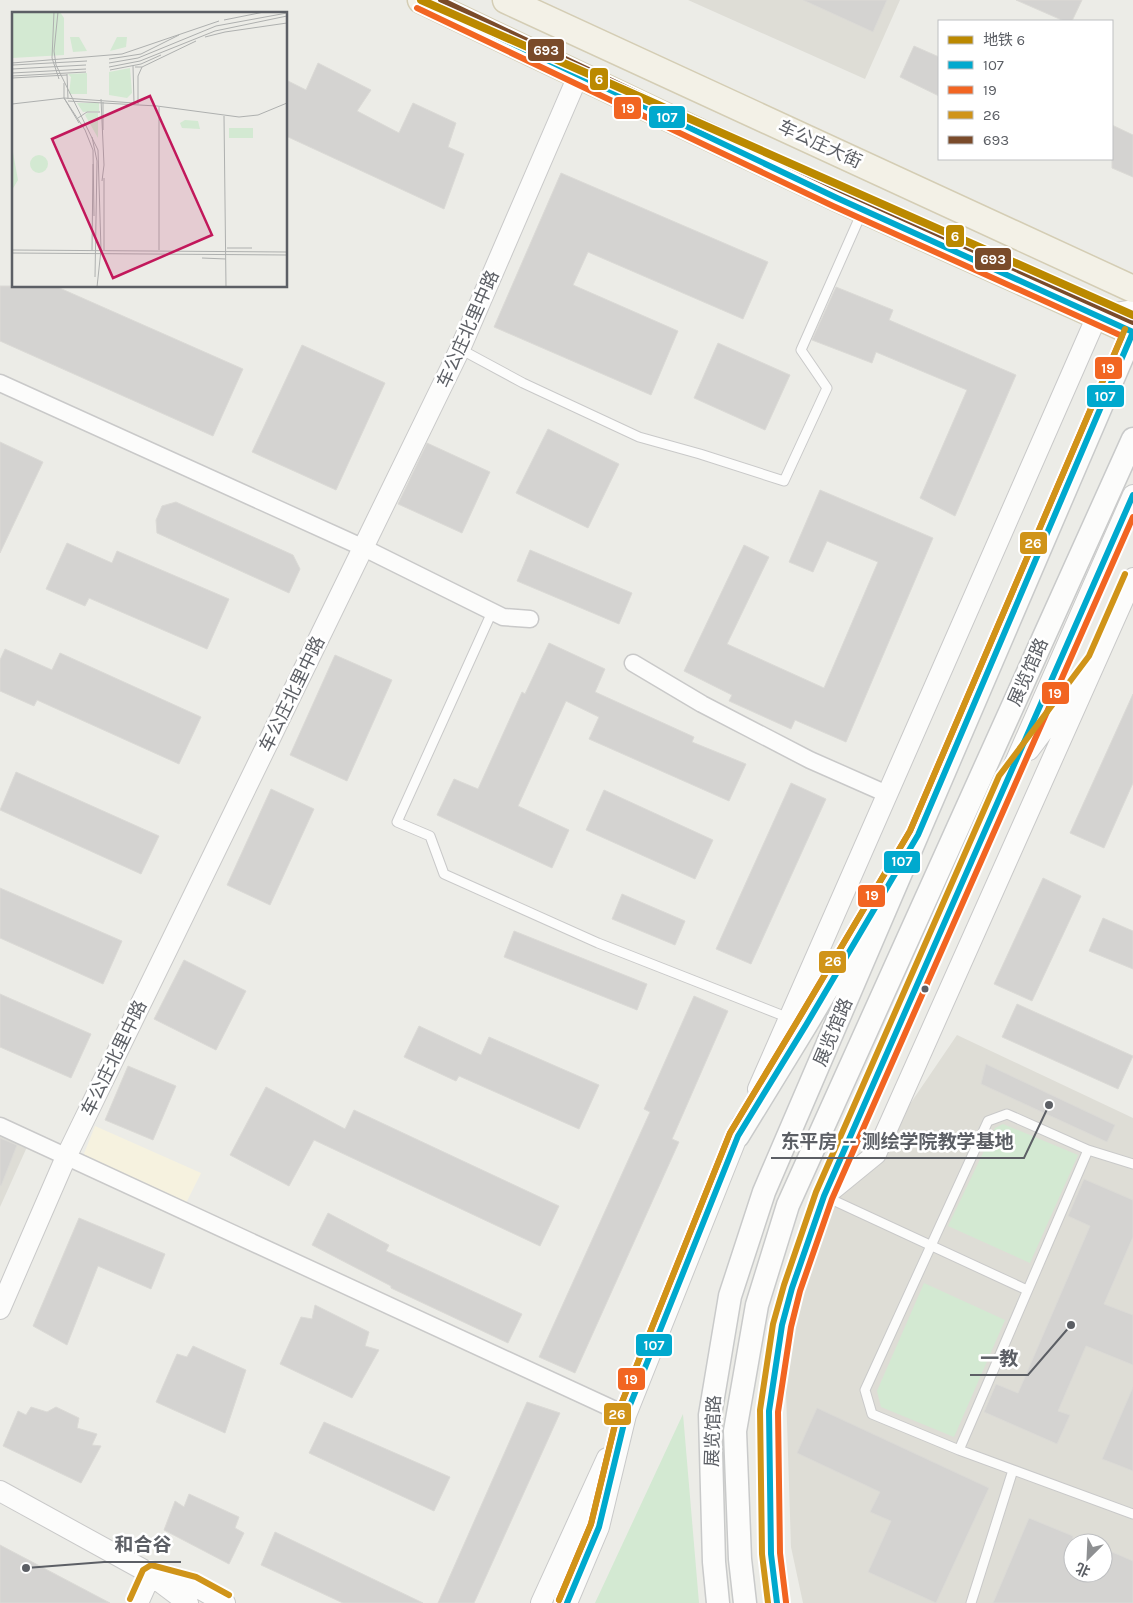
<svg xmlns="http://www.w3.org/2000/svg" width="1133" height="1603" font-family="Karla,'Noto Sans SC',sans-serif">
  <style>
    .commercial { fill: #f6f2df }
    .education { fill: #deddd6; fill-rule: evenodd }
    .green { fill: #d3e9d2 }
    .building { fill: #d4d3d1; stroke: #dbdad6 }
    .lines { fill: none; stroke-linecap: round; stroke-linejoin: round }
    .service-casing { stroke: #c9c9c9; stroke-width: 11 }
    .minor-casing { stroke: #c9c9c9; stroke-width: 19 }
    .tertiary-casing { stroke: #c9c9c9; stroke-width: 22 }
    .secondary-casing { stroke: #c9caca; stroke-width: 25 }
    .primary-casing { stroke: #d4cdb4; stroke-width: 29 }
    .service { stroke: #fcfcfb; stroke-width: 9 }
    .minor { stroke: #fcfcfb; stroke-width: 16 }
    .tertiary { stroke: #fcfcfb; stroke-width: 20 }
    .secondary { stroke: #fcfcfb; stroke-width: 22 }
    .primary { stroke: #f3f1e7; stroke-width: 26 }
    .bus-1-casing { stroke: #fff; stroke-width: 10 }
    .bus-2-casing { stroke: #fff; stroke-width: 10 }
    .bus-3-casing { stroke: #fff; stroke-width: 10 }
    .bus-4-casing { stroke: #fff; stroke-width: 10 }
    .bus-1 { stroke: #00a9ce; stroke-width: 6 }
    .bus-2 { stroke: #f26522; stroke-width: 6 }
    .bus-3 { stroke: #d09419; stroke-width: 6 }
    .bus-4 { stroke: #7a4b2a; stroke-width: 6 }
    .metro-1-casing { stroke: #fff; stroke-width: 11 }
    .metro-1 { stroke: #bb8900; stroke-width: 8 }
    .bus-dot { fill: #5c5f65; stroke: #fff; stroke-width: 2 }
    .labels { text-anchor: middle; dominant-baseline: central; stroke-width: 5; stroke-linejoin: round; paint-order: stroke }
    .street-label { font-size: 18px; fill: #5c5f65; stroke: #fff }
    .inset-road { fill: none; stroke: #aeb0af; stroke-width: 1 }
    .view { fill: #c2185b; fill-opacity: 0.15; stroke: #c2185b; stroke-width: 2.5 }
    .inset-edge { fill: none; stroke: #5c5f65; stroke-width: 2.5 }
    .leader { fill: none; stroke: #5c5f65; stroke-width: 2 }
    .callout-dot { fill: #5c5f65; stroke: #fff; stroke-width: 2 }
    .callout-label { font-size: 19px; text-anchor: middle; font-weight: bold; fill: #5c5f65; stroke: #fff; stroke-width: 5; stroke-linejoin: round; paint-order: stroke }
    .line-badge { stroke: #fff; stroke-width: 2 }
    .badge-label { font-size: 14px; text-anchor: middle; font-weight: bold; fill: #fff }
  </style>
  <rect width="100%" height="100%" fill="#ecece7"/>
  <path class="commercial" d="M95,1126L201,1173L185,1205L83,1156Z"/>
  <path class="education" d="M688,0H900L865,79Z
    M957,1035L1133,1118V1603H803L791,1547L784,1329L824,1196L876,1154ZM1073,1543H1103V1573H1073Z
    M0,1135L27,1147L0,1207Z"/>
  <path class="green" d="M1003,1124L1078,1155L1030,1263L948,1226L995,1128Z
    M924,1283L1005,1320L954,1437L881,1407L877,1391Z
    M683,1414L699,1603H595Z"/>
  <path class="building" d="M803,0H887L873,32Z
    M1016,0H1082L1072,21H1064Z
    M914,46L939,57V96L900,77Z
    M318,63L371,90L357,111L399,133L413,103L456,123L448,147L464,154L444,209L286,136V80L306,90Z
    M1112,125L1133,135V177L1112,168Z
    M561,173L768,262L743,319L588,252L573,285L678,331L651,395L494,327Z
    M0,286H55L243,369L213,436L0,341Z
    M836,287L893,310L889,320L1016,375L955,516L920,498L967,390L876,352L872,363L812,340Z
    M718,343L790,375L765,430L694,398Z
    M302,345L385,383L336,490L252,452Z
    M548,429L619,464L588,528L516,493Z
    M0,442L43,462L0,553Z
    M427,443L490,472L462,533L398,504Z
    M820,490L933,538L846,742L795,720L791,729L729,701L732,695L684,671L744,545L769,557L727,644L824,688L878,562L827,541L813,572L789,562Z
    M176,502L293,555L300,569L289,593L157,533L156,520L162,506Z
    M67,543L112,563L117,551L229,599L207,649L89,598L85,606L46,589Z
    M530,550L632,593L619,624L517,581Z
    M549,643L605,669L595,692L694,737L692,742L746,764L729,801L589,739L599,717L566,701L518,806L569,830L552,868L437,815L454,779L478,789L522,692L525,694Z
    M5,649L52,670L60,653L201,717L179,764L37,700L34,706L0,691V660Z
    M335,655L392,680L347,781L290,755Z
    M1133,694V783L1104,848L1070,833Z
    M16,772L159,836L141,874L0,810Z
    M791,783L826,799L751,964L716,949Z
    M271,789L314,809L270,905L227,885Z
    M604,790L713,840L695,879L586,830Z
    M1043,878L1081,896L1032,1001L994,984Z
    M0,888L122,941L103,984L0,938Z
    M622,894L685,921L675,945L612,919Z
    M1103,918L1133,931V969L1089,951Z
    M514,931L647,984L637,1010L504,957Z
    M184,960L246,991L216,1050L154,1019Z
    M0,994L91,1034L71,1078L0,1047Z
    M694,996L728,1011L672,1139L679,1142L575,1373L539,1357L650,1112L644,1109Z
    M1017,1004L1133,1056L1118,1089L1002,1037Z
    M419,1026L481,1055L489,1037L599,1085L579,1129L459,1076L456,1081L404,1057Z
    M986,1064L1115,1125L1107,1142L981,1084Z
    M128,1066L176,1086L153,1140L105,1120Z
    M266,1087L345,1129L354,1110L559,1206L540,1246L314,1140L289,1186L230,1155Z
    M0,1138L17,1145L1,1186L0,1185Z
    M1084,1179L1133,1200V1237L1104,1304L1133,1315V1365L1086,1346L1058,1411L1070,1415L1057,1444L984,1412L996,1384L1018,1393L1090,1226L1068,1216Z
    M328,1213L389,1245L386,1251L522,1314L508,1343L391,1288V1286L312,1245Z
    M79,1218L165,1254L151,1289L98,1266L67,1345L33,1326Z
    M315,1305L369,1332L365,1346L379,1350L352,1398L280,1364L301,1317L312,1319Z
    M193,1346L246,1370L225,1433L156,1402L177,1354L187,1357Z
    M1133,1387V1471L1102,1459Z
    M527,1402L560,1413L474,1603H438Z
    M31,1407L47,1412L56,1407L79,1418L77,1428L97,1434L92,1445L101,1446L81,1483L3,1446L18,1411L26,1415Z
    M817,1408L989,1488L936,1603L868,1572L891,1521L870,1512L880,1492L797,1453Z
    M324,1422L450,1477L434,1511L309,1453Z
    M189,1494L239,1517L235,1528L244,1533L229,1564L164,1530L175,1501L184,1507Z
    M1029,1518L1073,1536V1573H1103V1548L1133,1561V1603H993Z
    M275,1532L423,1603H343L261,1565Z
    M0,1545L110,1603H0Z"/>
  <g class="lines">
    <defs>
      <path id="service" d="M460,349L523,383L639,437L700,454L784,481L827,388L801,350L862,212
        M492,612L397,822L430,836L444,874L598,943L789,1018
        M1088,1150L1007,1114L988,1121L865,1390L872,1414L959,1450L1133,1514
        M824,1196L1027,1290
        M959,1450L1088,1150L1133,1164
        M971,1603L1013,1470"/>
      <path id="minor" d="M0,383L364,548L503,617L530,619
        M633,663L702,704L810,760L887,794
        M0,1126L626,1415"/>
      <path id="tertiary" d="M1029,750L1075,689
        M758,1089L1097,316L1133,310
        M827,1194L876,1154L1133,578
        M0,1309L66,1157L460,349L578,76
        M0,1491L151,1574L193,1585L225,1603
        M156,1579L188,1603
        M138,1603L151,1574
        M541,1603L607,1458
        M567,1603L599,1527L626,1415L743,1122
        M777,1603L771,1554L769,1411L782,1325L792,1288L824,1196L1133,495"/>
      <path id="secondary" d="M738,1136L806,1025L868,920
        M718,1603L714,1562L710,1415L730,1296L764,1192L1133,332
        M745,1603L740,1559L735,1431L757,1305L788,1205L1133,439"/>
      <path id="primary" d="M421,0L837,198L1133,332
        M506,0L1133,289"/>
    </defs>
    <use href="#service" class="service-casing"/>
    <use href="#minor" class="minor-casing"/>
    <use href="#tertiary" class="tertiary-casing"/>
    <use href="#secondary" class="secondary-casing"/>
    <use href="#primary" class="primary-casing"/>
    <use href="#service" class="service"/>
    <use href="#minor" class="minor"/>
    <use href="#tertiary" class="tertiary"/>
    <use href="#secondary" class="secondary"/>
    <use href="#primary" class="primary"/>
    <defs>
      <path id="bus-1" d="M421,0L837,198L1133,332L918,835L806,1025L738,1136L626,1415L599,1527L567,1603
        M777,1603L771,1554L769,1411L782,1325L792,1288L824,1196L1133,495"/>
      <path id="bus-2" d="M417,8L833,206L1122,336L910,831L798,1020L730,1133L618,1412L591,1524L559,1600
        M786,1602L780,1553L778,1412L791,1327L800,1291L832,1199L1133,517"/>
      <path id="bus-3" d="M130,1599L143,1570L151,1565L196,1577L229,1595
        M559,1600L591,1524L618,1412L730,1133L798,1020L910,831L1125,329
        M768,1603L762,1554L760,1410L773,1324L784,1285L816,1192L999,776L1089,656L1125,574"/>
      <path id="bus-4" d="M441,0L841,190L1133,322"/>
    </defs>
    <use href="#bus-1" class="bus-1-casing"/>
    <use href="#bus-2" class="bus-2-casing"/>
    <use href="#bus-3" class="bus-3-casing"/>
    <use href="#bus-4" class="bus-4-casing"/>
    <use href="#bus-1" class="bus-1"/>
    <use href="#bus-2" class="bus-2"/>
    <use href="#bus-3" class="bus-3"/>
    <use href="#bus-4" class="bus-4"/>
    <defs>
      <path id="metro-1" d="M421,0L1133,315"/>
    </defs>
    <use href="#metro-1" class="metro-1-casing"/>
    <use href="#metro-1" class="metro-1"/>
  </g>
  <circle class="bus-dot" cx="925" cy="989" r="4.5"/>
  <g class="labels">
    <g class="street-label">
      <text transform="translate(820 144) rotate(25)">车公庄大街</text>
      <text transform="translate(468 329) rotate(-66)">车公庄北里中路</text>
      <text transform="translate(1028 672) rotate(-66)">展览馆路</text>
      <text transform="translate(292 694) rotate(-64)">车公庄北里中路</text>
      <text transform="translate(833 1032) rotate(-67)">展览馆路</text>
      <text transform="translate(114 1058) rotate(-64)">车公庄北里中路</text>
      <text transform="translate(713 1431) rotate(-88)">展览馆路</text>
    </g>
  </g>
  <g transform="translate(12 12)">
    <rect width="275" height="275" fill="#ecece7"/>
    <path d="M0,0H48L52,6V43L0,46ZM58,25H67L75,39L61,40ZM105,25H115L114,35L98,39ZM118,56L120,81L115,86L97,83V60ZM75,61V82H57L59,65L56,62ZM65,91H87V99L71,100ZM75,101H86V126L73,103ZM173,108L186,109L188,117L170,116L168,111ZM217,116H241V126H217ZM0,135L6,168L0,178ZM18 152a9 9 0 1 1 18 0a9 9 0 1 1-18 0Z" fill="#d3e9d2"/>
    <path class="inset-road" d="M42,0L40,46L47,67M46,0L42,39L44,53L86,138L89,238L85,275M212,8L252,0M213,20L275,11M193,25L213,20M97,47L129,42L167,23M0,51L110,42L207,9M97,51L126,46L204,14L275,1M1,53L75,49M121,54L122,91M97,55L128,49L203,19L275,4M123,55H130L184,29M0,57L74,53M98,58L129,52L149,43M0,61L74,57M55,62L56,87M0,64L74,60M0,66L55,63M52,71V86L67,111M52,86L73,118L81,138L82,204M89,87L92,153M56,89L145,94L227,105L246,103L275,91M0,92L52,86L122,91M126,92V64L130,55M212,104L214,275M66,106L75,100H88M91,118V90M80,125L85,149L83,265M92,166V238M90,169L92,153M215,236H240M0,238L275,240M80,238L81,152M147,238V95M0,241L275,243M190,246L214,247"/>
    <path class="view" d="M138,84L200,223L101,266L40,127Z"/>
    <rect width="275" height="275" class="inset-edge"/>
  </g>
  <path class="leader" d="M1049 1105L1024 1158H771M1071 1325L1028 1375H970M26 1568L104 1562H181"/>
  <g class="callout-dot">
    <circle cx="1049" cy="1105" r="5"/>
    <circle cx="1071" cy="1325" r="5"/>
    <circle cx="26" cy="1568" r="5"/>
  </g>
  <g class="callout-label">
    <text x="897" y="1148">东平房 -- 测绘学院教学基地</text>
    <text x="999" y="1365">一教</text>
    <text x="143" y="1551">和合谷</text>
  </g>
  <g class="line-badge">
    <rect x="527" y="38" width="38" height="24" rx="5" fill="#7a4b2a"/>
    <rect x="589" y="67" width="20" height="24" rx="5" fill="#bb8900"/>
    <rect x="613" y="96" width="29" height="24" rx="5" fill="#f26522"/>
    <rect x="648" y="105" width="38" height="24" rx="5" fill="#00a9ce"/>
    <rect x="945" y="224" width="20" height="24" rx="5" fill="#bb8900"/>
    <rect x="974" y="247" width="38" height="24" rx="5" fill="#7a4b2a"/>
    <rect x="1094" y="356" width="29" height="24" rx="5" fill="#f26522"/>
    <rect x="1086" y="384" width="39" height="24" rx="5" fill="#00a9ce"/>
    <rect x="1019" y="531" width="29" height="24" rx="5" fill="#d09419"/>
    <rect x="1041" y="681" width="29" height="24" rx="5" fill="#f26522"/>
    <rect x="883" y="850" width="38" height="24" rx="5" fill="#00a9ce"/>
    <rect x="857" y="884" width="29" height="24" rx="5" fill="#f26522"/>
    <rect x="818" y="950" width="29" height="24" rx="5" fill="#d09419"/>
    <rect x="635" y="1333" width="38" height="24" rx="5" fill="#00a9ce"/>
    <rect x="617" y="1367" width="29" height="24" rx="5" fill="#f26522"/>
    <rect x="603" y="1402" width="29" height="24" rx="5" fill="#d09419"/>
  </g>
  <g class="badge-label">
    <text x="546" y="55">693</text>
    <text x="599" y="84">6</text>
    <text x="628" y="113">19</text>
    <text x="667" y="122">107</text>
    <text x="955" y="241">6</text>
    <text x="993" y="264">693</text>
    <text x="1108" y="373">19</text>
    <text x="1105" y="401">107</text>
    <text x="1033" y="548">26</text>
    <text x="1055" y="698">19</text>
    <text x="902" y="866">107</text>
    <text x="872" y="900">19</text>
    <text x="833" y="966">26</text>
    <text x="654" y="1350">107</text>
    <text x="631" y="1384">19</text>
    <text x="617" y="1419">26</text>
  </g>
  <rect x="938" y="20" width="175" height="140" fill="#ffffff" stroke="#bebfc1"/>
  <rect x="948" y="36" width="25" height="8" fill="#bb8900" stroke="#bebfc1"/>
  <text x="983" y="45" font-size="15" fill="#5c5f65">地铁 6</text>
  <rect x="948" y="61" width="25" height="8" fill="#00a9ce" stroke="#bebfc1"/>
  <text x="983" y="70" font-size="15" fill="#5c5f65">107</text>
  <rect x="948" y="86" width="25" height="8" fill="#f26522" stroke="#bebfc1"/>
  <text x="983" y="95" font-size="15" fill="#5c5f65">19</text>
  <rect x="948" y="111" width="25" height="8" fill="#d09419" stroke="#bebfc1"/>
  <text x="983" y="120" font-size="15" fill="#5c5f65">26</text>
  <rect x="948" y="136" width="25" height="8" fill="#7a4b2a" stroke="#bebfc1"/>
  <text x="983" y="145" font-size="15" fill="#5c5f65">693</text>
  <g transform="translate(1088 1558) rotate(204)"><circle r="24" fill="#ffffff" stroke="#bebfc1"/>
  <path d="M0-4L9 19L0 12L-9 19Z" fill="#8e9092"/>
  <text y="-8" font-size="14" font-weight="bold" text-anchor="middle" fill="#5c5f65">北</text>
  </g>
</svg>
